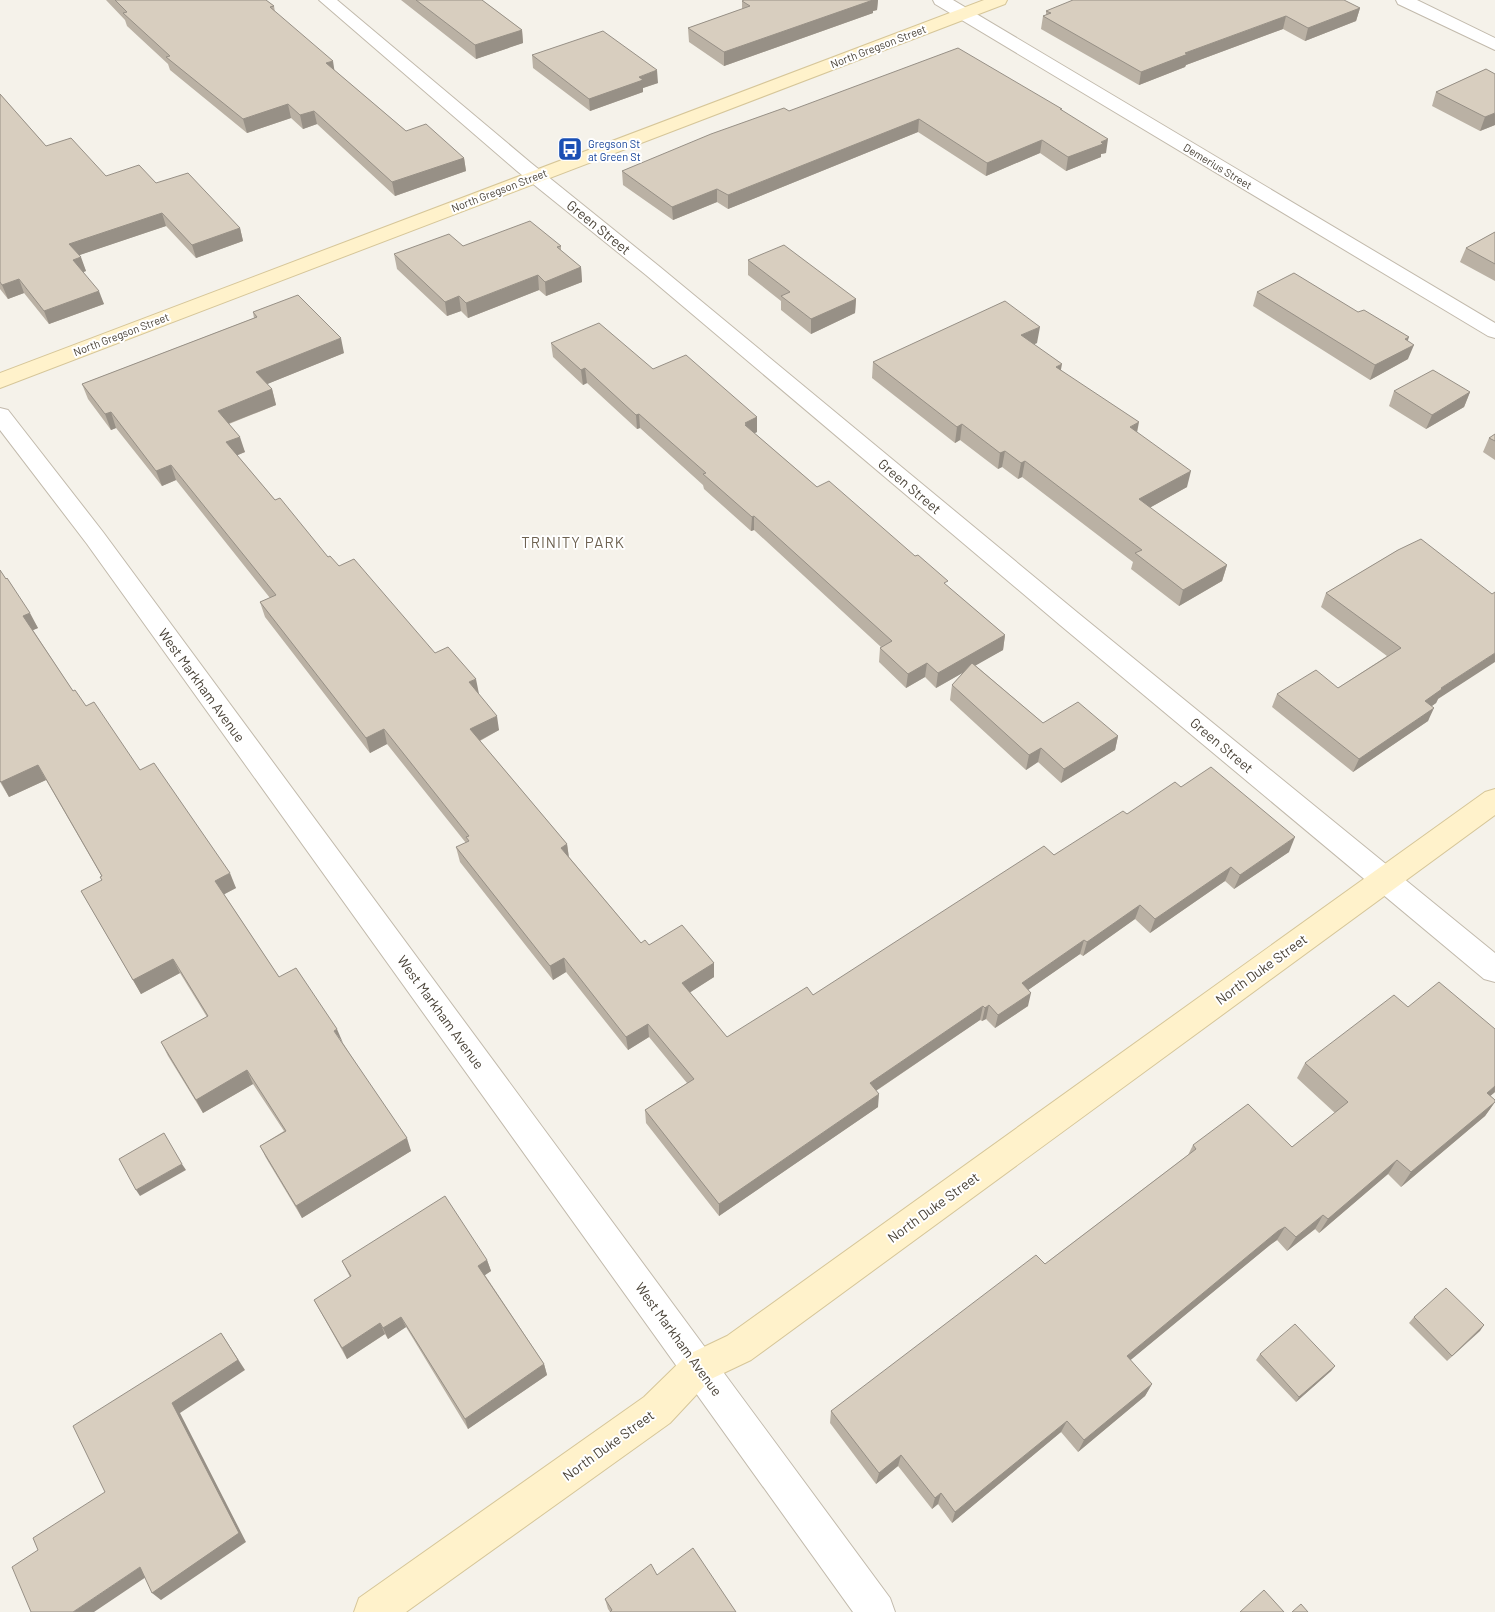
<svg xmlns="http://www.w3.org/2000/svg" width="1495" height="1612" font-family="Barlow,sans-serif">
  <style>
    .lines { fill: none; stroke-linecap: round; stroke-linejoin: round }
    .minor-casing { stroke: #c2baac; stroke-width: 2 }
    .tertiary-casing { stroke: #c2baac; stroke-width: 2 }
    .secondary-casing { stroke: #d6c699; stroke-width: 2 }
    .minor { fill: #fff; fill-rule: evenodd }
    .tertiary { fill: #fff; fill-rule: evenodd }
    .secondary { fill: #fff2cb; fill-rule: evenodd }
    .wall { fill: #bab1a4 }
    .shaded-wall { fill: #979086 }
    .building { fill: #d8cebf; stroke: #979086 }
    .labels { text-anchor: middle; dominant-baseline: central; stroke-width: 4; stroke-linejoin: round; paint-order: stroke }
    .far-street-label { font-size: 11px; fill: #4a4338; stroke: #fff }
    .far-transit-label { font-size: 11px; fill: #164399; stroke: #fff; text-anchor: start }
    .street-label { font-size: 14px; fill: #4a4338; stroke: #fff }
    .neighbourhood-label { font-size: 15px; letter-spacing: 1px; fill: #6d614f; stroke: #fff }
  </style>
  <rect width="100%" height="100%" fill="#f5f2ea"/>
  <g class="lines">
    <defs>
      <path id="minor" d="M319,0H337L531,163L660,267L1078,613L1495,953V982L1484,979L1060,625L646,275L517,171Z
        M933,0H953L1495,323V338L1488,336L935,4Z
        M1396,0H1417L1495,38V50L1398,4Z"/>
      <path id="tertiary" d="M0,408L8,410L103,532L890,1598L895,1612H853L87,544L0,430Z"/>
      <path id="secondary" d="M984,0H1007L1005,4L0,388V373Z
        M1495,789V815L751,1360L711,1379L670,1423L406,1612H354L359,1598L644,1397L687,1355L727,1336L1485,792Z"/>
    </defs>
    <use href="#minor" class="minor-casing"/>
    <use href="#tertiary" class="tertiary-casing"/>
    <use href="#secondary" class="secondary-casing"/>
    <use href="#minor" class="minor"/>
    <use href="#tertiary" class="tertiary"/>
    <use href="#secondary" class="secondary"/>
  </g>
  <path class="wall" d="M106,0H266L274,6L275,12L334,70L406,131L464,158L466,171L395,196L317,124L303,129L291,118L247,133L170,70L168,64L127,26L125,20Z
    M401,0H482L522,30L523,43L476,59Z
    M744,0H878L877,10L873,11V13L724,66L689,42L688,28L742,9V1Z
    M1360,8L1356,21L1305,41L1283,29L1186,65L1185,67L1139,85L1041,29L1043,16L1046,15V11Z
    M532,55L658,83L643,88V92L590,111L533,68Z
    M1486,69L1495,125L1480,131L1432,106L1436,92Z
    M0,94L46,146L106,176L156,183L240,228L243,241L196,258L166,226L79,255L86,271L83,272L104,304L49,324L24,293L8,299L0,289Z
    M1062,110L1106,153L1101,154V157L1066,171L1040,153L986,176L918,132L728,209L717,202L673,220L623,185L622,171L789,111Z
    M1495,232V281L1460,262L1466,248Z
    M463,246H561V251L581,267L582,282L546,296L539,290L468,318L461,311L447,316L397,269L394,254Z
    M748,260L856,299L855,313L811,334L781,310V301L748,275Z
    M1257,292L1358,312L1408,341V359L1370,380L1253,306Z
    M253,312L344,353L267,384L272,389L276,405L229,424L245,452L237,455L275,500L328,557L479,694L499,730L480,741L567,844L569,857L641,943L714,963V977L690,992L727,1037L813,995L1054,855L1127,814L1181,787L1289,852L1234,889L1225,881L1150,933L1135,919L1083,956L1080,954L1028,990V1006L995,1028L986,1019L982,1021L980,1020L876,1091L878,1107L719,1216L646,1123L645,1110L687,1083L649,1037L628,1050L566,972L553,980L460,862L456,847L466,843L387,744L370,753L265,617L260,602L270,598L176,480L162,486L116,428L111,430L88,399L82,384L254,318Z
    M551,343L653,369L757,417V432L754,433L817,487L947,586L1005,635L1003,650L975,665L1043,723L1118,736L1115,750L1061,783L1038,762L1026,770L950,700L952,685L964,672L936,688L925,677L906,688L879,662L880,648L881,647L754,530L751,531L704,489L703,485L640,428L637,429L587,383L583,385L553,357Z
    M1037,343L1034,344L1061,370L1137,432L1187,487L1149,508L1227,565L1222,581L1179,606L1131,569L1133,562L1022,477L1018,479L1002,467L998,469L960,440L955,443L872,378L873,362Z
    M1394,391L1470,392L1464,407L1426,429L1389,406Z
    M1495,434V460L1483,452L1489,438Z
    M1398,550L1438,699L1436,703L1432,706L1428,721L1353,772L1272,707L1277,694L1338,688L1387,656L1321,607L1326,593Z
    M0,570L38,628L33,630L73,691L140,770L236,888L224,894L279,977L343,1043L411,1151L302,1218L266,1158L260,1146L284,1131L253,1084L203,1113L168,1056L161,1042L207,1017L180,973L141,994L81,891L102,881V877L46,780L9,797L0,782Z
    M1305,1063L1495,1092L1490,1096L1495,1100V1102L1485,1116L1401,1187L1388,1174L1319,1233L1315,1229L1287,1251L1277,1240L1270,1245L1130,1360L1152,1384L1145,1396L1078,1452L1061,1432L952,1523L938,1504L932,1509L898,1466L876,1484L830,1423L831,1411L1045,1264L1188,1155L1193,1145L1292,1147L1335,1113L1297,1078Z
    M487,1260L491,1271L485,1275L544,1364L547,1375L468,1429L406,1327L388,1339L385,1334L347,1359L314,1300L350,1277L342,1261Z
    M1414,1317L1484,1325L1447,1361L1409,1323Z
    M1260,1354L1335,1366L1331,1371L1296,1402L1256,1360Z
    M657,1575L610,1612L608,1609L605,1599Z"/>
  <path class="shaded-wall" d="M872,0H878L877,10L873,11V13L724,66V52Z
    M1360,8L1356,21L1305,41L1308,28Z
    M1286,16L1283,29L1186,65L1185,67L1139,85L1141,72L1185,53Z
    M522,30L523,43L476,59L475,45Z
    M333,61L335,74L326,63Z
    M657,70L658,83L643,88V92L590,111L589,99L639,77Z
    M288,104L291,118L247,133L243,119Z
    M314,111L317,124L303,129L300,115Z
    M1495,113V125L1480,131L1485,117Z
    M919,119L918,132L728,209V195Z
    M1108,139L1106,153L1101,154V157L1066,171L1068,157Z
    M1042,140L1040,153L986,176L987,163Z
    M464,158L466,171L395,196L392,182Z
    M717,189V202L673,220L672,207Z
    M162,213L166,226L74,257L69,244Z
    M240,228L243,241L196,258L192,245Z
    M81,257L86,271L78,274L73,260Z
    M581,267L582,282L546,296L545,282Z
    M538,275L539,290L468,318L466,303Z
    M19,279L24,293L8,299L2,285Z
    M99,291L104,304L49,324L44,311Z
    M459,296L461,311L447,316L445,302Z
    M856,299L855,313L811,334V319Z
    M1040,327L1037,343L1019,351L1021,335Z
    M1409,337L1405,349L1414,345L1408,359L1370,380L1375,365L1405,339Z
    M341,338L344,353L260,387L256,372Z
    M1062,364L1059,380L1056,367Z
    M585,368L587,383L583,385L581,370Z
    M272,389L276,405L222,426L218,411Z
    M1470,392L1464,407L1426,429L1432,415Z
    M111,412L116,428L111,430L105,414Z
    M639,414L640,428L637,429L636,415Z
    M757,417V432L747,437L745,423Z
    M1139,422L1136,438L1130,427Z
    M962,424L960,440L955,443L957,427Z
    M240,437L245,452L231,458L226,442Z
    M1005,451L1002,467L998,469L1000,453Z
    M1025,461L1022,477L1018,479L1021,463Z
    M171,465L176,480L162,486L156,471Z
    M1191,471L1187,487L1135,516L1139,499Z
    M754,516V530L751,531L752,517Z
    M1227,565L1222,581L1179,606L1183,590Z
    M30,613L38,628L31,631L23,616Z
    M1005,635L1003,650L936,688L938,673Z
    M1495,653V662L1438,699L1436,703L1419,715L1425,701L1441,688Z
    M927,663L925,677L906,688L908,674Z
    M476,679L479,694L472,697L469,682Z
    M1434,708L1428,721L1353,772L1359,759Z
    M497,716L499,730L473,744L470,729Z
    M384,729L387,744L370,753L366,738Z
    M1118,736L1115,750L1061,783L1064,769Z
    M1041,748L1038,762L1026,770L1029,755Z
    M38,765L46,780L9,797L1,782Z
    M1295,837L1289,852L1234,889L1240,875Z
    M567,844L569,859L561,848Z
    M1231,867L1225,881L1150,933L1155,919Z
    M230,873L236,888L221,896L215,881Z
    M1140,905L1135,919L1083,956L1087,942Z
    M1084,940L1080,954L1018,997L1022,983Z
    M564,958L566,972L553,980L550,966Z
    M173,959L180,973L141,994L133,980Z
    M714,963V977L683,997L682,983Z
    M1031,993L1028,1006L995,1028L998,1015Z
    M989,1005L986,1019L982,1021L985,1008Z
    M983,1006L980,1020L868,1096L870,1083Z
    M648,1024L649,1037L628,1050L626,1037Z
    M337,1029L343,1043L334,1031Z
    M247,1070L253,1084L203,1113L196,1100Z
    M1495,1086V1092L1476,1108L1487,1093Z
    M879,1094L878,1107L719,1216V1204Z
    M1495,1102L1485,1116L1401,1187L1411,1172Z
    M407,1138L411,1151L302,1218L296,1206Z
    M1397,1160L1388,1174L1319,1233L1328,1219Z
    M182,1164L186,1170L140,1196L136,1190Z
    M1323,1215L1315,1229L1287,1251L1296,1237Z
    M1285,1227L1277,1240L1270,1245L1121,1368L1127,1356L1278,1231Z
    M487,1260L491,1271L482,1277L478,1266Z
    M401,1317L406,1327L388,1339L383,1328Z
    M380,1323L385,1334L347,1359L342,1348Z
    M1484,1325L1480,1331L1447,1361L1452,1356Z
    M221,1333L245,1370L180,1413L246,1542L161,1600L152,1593L172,1403Z
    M544,1364L547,1375L468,1429L465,1419Z
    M1335,1366L1331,1371L1296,1402L1299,1397Z
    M1152,1384L1145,1396L1078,1452L1084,1440Z
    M1067,1421L1061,1432L952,1523L955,1512Z
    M901,1455L898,1466L876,1484L879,1473Z
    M941,1493L938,1504L932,1509L935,1498Z
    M140,1567L149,1575L94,1612H73Z"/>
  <path class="building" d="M115,0H266L274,6L270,7L333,61L326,63L406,131L426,124L464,158L392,182L314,111L300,115L288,104L243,119L166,57L170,56L123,13L127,12Z
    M416,0H482L522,30L475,45Z
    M744,0H873L724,52L688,28L750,6L742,1Z
    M1073,0H1344L1360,8L1308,28L1286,16L1185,53L1188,54L1141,72L1043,16L1051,13L1046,11Z
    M603,31L657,70L639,77L643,80L589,99L532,55Z
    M958,48L1062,109H1060L1108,139L1101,142L1103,144L1068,157L1042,140L987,163L919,119L728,195L717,189L672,207L622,171L711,134L784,108L789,111Z
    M1486,69L1495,74V113L1485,117L1436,92Z
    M0,94L46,146L71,138L106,176L139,165L156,183L188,173L240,228L192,245L162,213L69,244L81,257L73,260L99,291L44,311L19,279L2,285L0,282Z
    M530,221L561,246L557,247L581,267L545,282L538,275L466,303L459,296L445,302L394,254L449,234L463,246Z
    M1495,232V264L1466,248Z
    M784,245L856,299L811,319L781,296L790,292L748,260Z
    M1294,273L1358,312L1364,310L1409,337L1405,339L1414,345L1375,365L1257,292Z
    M298,295L341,338L256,372L272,389L218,411L240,437L226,442L275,500L280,498L328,557L330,556L339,566L354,559L435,653L448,647L476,679L469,682L497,716L470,729L567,844L561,848L641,943L645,940L649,945L682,925L714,963L682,983L727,1037L807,987L813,995L1044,846L1054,855L1123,811L1127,814L1175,782L1181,787L1211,767L1295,837L1240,875L1231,867L1155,919L1140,905L1087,942L1084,940L1022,983L1031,993L998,1015L989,1005L985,1008L983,1006L870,1083L879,1094L719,1204L645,1110L694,1079L648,1024L626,1037L564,958L550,966L456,847L469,841L466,837L469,836L384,729L366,738L260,602L276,595L171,465L156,471L111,412L105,414L82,384L257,317L253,312Z
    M1005,301L1040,327L1021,335L1062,364L1056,367L1139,422L1130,427L1191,471L1139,499L1227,565L1183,590L1135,553L1142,550L1025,461L1021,463L1005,451L1000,453L962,424L957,427L873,362Z
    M599,323L653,369L686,355L757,417L745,423L747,424L745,425L817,487L829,481L915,556L918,555L948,581L944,583L1005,635L938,673L927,663L908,674L880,648L892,641L754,516L752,517L703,474L706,473L639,414L636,415L585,368L581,370L551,343Z
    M1433,370L1470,392L1432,415L1394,391Z
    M1495,434V441L1489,438Z
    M1421,539L1492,594L1495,592V653L1441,688L1442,689L1425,701L1434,708L1359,759L1277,694L1316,670L1338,688L1401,648L1326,593L1398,550Z
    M0,570L6,579L7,578L30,613L23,616L73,691L75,690L86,706L94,702L140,770L154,763L230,873L215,881L279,977L296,968L337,1029L334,1031L407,1138L296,1206L260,1146L286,1131L247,1070L196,1100L161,1042L208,1016L173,959L133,980L81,891L102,880L100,877L102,876L38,765L1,782L0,781Z
    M972,663L1043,723L1078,702L1118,736L1064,769L1041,748L1029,755L952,685Z
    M1439,982L1495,1029V1086L1487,1093L1495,1100V1102L1411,1172L1397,1160L1328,1219L1323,1215L1296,1237L1285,1227L1278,1231L1127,1356L1152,1384L1084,1440L1067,1421L955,1512L941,1493L935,1498L901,1455L879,1473L831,1411L1036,1255L1045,1264L1196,1149L1193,1145L1248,1104L1292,1147L1348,1102L1305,1063L1394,995L1408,1007Z
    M164,1133L182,1164L136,1190L119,1159Z
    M445,1196L487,1260L478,1266L544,1364L465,1419L401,1317L383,1328L380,1323L342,1348L314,1300L351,1276L342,1261Z
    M1446,1288L1484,1325L1452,1356L1414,1317Z
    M1295,1324L1335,1366L1299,1397L1260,1354Z
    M221,1333L238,1360L172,1403L239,1533L152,1593L140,1567L73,1612H31L12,1567L38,1550L33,1538L105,1492L73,1426Z
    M693,1548L736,1612H610L612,1610L605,1599L651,1564L657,1575Z
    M1264,1590L1284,1612H1240Z
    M1301,1604L1308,1612H1292Z"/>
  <defs>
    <symbol id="bus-square" viewBox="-11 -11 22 22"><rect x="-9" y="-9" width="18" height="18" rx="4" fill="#1a4fb4" stroke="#fff"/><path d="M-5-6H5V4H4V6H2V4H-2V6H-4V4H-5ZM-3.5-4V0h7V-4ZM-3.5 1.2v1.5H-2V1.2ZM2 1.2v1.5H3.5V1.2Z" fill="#fff"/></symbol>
  </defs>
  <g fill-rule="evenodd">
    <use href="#bus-square" x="556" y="135" width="28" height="28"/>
  </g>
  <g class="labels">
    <g class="far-street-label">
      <text transform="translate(878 46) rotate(-21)">North Gregson Street</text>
      <text transform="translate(1218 166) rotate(31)">Demerius Street</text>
      <text transform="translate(499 190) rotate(-21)">North Gregson Street</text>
      <text transform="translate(121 334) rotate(-21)">North Gregson Street</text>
    </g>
    <g class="far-transit-label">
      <text x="588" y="143">Gregson St<tspan x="588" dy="13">at Green St</tspan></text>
    </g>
    <g class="street-label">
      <text transform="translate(599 227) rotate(39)">Green Street</text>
      <text transform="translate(910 486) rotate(40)">Green Street</text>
      <text transform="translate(202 685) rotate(54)">West Markham Avenue</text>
      <text transform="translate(1222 745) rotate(40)">Green Street</text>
      <text transform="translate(1261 969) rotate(-36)">North Duke Street</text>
      <text transform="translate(441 1012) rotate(54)">West Markham Avenue</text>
      <text transform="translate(933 1207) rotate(-36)">North Duke Street</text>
      <text transform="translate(679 1339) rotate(54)">West Markham Avenue</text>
      <text transform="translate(608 1445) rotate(-36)">North Duke Street</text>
    </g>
    <g class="neighbourhood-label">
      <text x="573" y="542">TRINITY PARK</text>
    </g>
  </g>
</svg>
